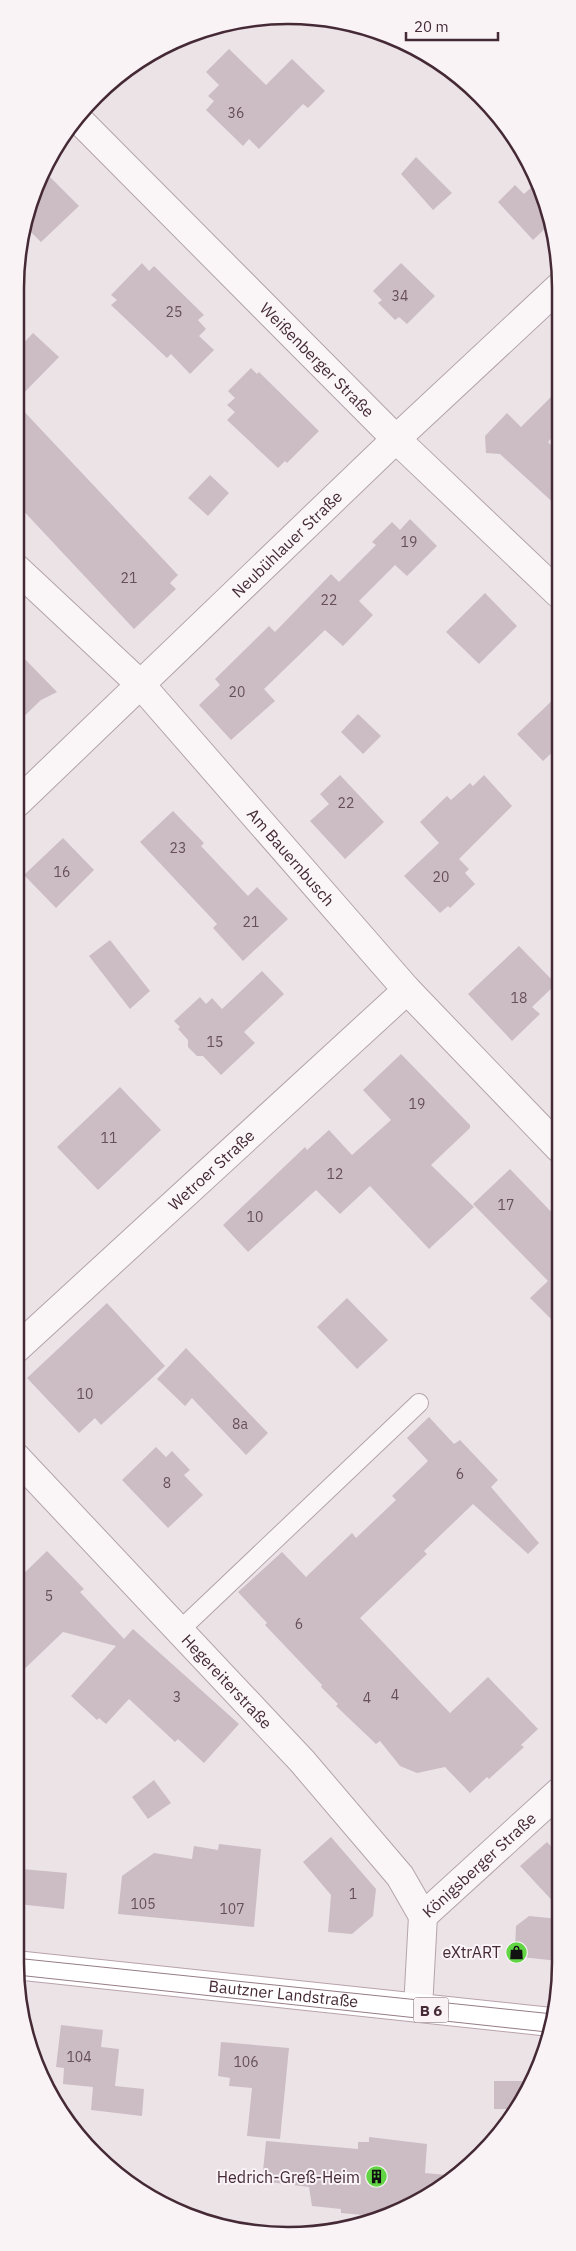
<svg xmlns="http://www.w3.org/2000/svg" width="576" height="2251" font-family="'IBM Plex Sans',sans-serif">
  <style>
    .building { fill: #ccbdc4 }
    .lines { fill: none; stroke-linecap: round; stroke-linejoin: round }
    .lane-casing { stroke: #b3a4aa; stroke-width: 20 }
    .street-casing { stroke: #b3a4aa; stroke-width: 30 }
    .primary-casing { stroke: #b8a2ac; stroke-width: 30 }
    .lane { stroke: #faf6f8; stroke-width: 18 }
    .street { stroke: #faf6f8; stroke-width: 28 }
    .primary { stroke: #fff; stroke-width: 28 }
    .tram { stroke: #967c87; stroke-width: 1 }
    .labels { text-anchor: middle; dominant-baseline: central; stroke-width: 4; stroke-linejoin: round; paint-order: stroke }
    .number-label { font-size: 14px; fill: #674f59 }
    .shield { fill: #f9f3f6; stroke: #7b666f; stroke-width: 1 }
    .shield-label { font-size: 15px; font-weight: bold; fill: #452a35 }
    .street-label { font-size: 16px; fill: #452a35; stroke: #f9f3f6 }
    .poi-label { font-size: 16px; fill: #452a35; stroke: #f9f3f6; text-anchor: end }
    .rim { fill: none; stroke: #452a35; stroke-width: 2.5 }
  </style>
  <rect width="100%" height="100%" fill="#ece3e7"/>
  <path class="building" d="M229,49L266,85L292,59L325,91L308,108L303,104L259,149L249,139L243,146L206,110L214,101L208,96L219,85L206,72Z
    M416,157L452,193L433,210L401,174Z
    M45,172L79,206L41,242L26,227Z
    M537,182L550,224L533,240L498,202L515,185L524,194Z
    M142,263L149,271L154,266L204,315L198,320L206,329L199,336L214,350L190,374L171,354L167,358L111,305L117,300L111,295Z
    M401,263L435,296L407,324L399,317L395,320L378,303L382,300L373,291Z
    M33,333L59,357L17,400V350Z
    M251,368L257,374L259,372L319,431L287,463L285,461L278,468L227,420L235,412L227,405L235,398L228,391Z
    M559,389V430L548,442L559,453V508L500,454L486,453L485,436L507,413L521,427Z
    M17,404L178,575L170,583L176,589L134,629L17,504Z
    M210,475L229,493L208,516L188,498Z
    M410,519L437,546L407,576L395,565L359,601L373,615L343,646L325,630L264,689L275,701L231,740L199,705L220,685L215,679L269,626L275,632L331,574L339,582L376,545L372,542L392,522L400,530Z
    M485,593L517,626L479,664L446,632Z
    M17,651L57,692L41,700L17,723Z
    M559,694V746L543,761L517,734Z
    M358,714L381,736L363,754L341,732Z
    M340,775L384,822L345,859L310,821L329,804L320,794Z
    M484,775L512,806L459,859L469,869L465,873L475,884L450,908L448,906L440,913L404,876L439,843L420,822L447,796L451,800L470,783L473,786Z
    M173,811L204,843L201,846L248,896L257,887L288,919L243,961L213,928L217,924L140,842Z
    M63,838L94,870L56,908L24,875Z
    M110,940L150,991L130,1009L89,956Z
    M519,946L556,984L532,1007L540,1014L512,1041L468,994Z
    M262,971L284,994L244,1032L255,1043L221,1075L203,1056H197L188,1047V1040L178,1029L180,1027L174,1021L200,997L206,1004L212,998L222,1009Z
    M401,1054L470,1125V1128L431,1165L474,1207L429,1249L370,1186L340,1214L316,1190L248,1252L223,1225L305,1147L307,1150L329,1130L352,1155L391,1120L363,1090Z
    M120,1087L161,1130L98,1190L57,1147Z
    M510,1169L559,1220V1327L530,1298L548,1281L473,1204Z
    M347,1298L388,1340L357,1369L317,1327Z
    M107,1303L165,1366L101,1425L95,1418L79,1433L27,1378Z
    M186,1348L268,1433L246,1455L192,1398L185,1406L157,1379Z
    M429,1417L454,1444L460,1440L498,1480L491,1487L539,1543L528,1554L473,1504L424,1551L427,1554L360,1618L450,1713L488,1677L538,1729L521,1745L524,1747L489,1779L487,1777L470,1793L445,1767L417,1773L400,1766L380,1741L376,1744L336,1706L338,1704L321,1687L322,1685L265,1625L267,1623L238,1592L282,1552L306,1577L352,1533L356,1538L396,1500L392,1496L428,1461L407,1438Z
    M156,1447L166,1457L172,1451L190,1470L184,1475L203,1495L168,1528L122,1480Z
    M47,1551L84,1589L80,1592L124,1639L133,1629L239,1724L204,1763L178,1739L175,1742L129,1699L106,1724L99,1718L97,1720L71,1696L116,1646L63,1632L15,1678L16,1581Z
    M154,1780L171,1803L148,1819L132,1797Z
    M331,1837L376,1889L373,1916L352,1934L328,1932L331,1895L303,1862Z
    M547,1842L559,1855V1908L520,1866Z
    M219,1844L261,1849L254,1927L118,1914L122,1876L154,1853L192,1859L194,1846L218,1850Z
    M22,1869L67,1873L64,1909L18,1904Z
    M529,1916L559,1919V1961L521,1957L515,1948L516,1926Z
    M61,2025L103,2030L101,2047L119,2049L115,2086L144,2089L142,2116L91,2110L93,2087L63,2084L64,2068L56,2067Z
    M221,2042L289,2048L280,2139L247,2136L252,2088L229,2086L230,2078L218,2076Z
    M494,2081H522V2102L516,2109H494Z
    M369,2137L427,2144L425,2173L458,2176L385,2217L341,2213V2209L312,2206L309,2187L262,2181L266,2141L358,2149V2142H369Z"/>
  <g class="lines">
    <defs>
      <path id="lane" d="M179,1631L419,1403"/>
      <g id="street">
        <path id="s1" d="M79,120L396,439L559,594"/>
        <path id="s2" d="M17,569L141,685L407,990L559,1148"/>
        <path id="s3" d="M17,803L396,439L559,287"/>
        <path id="s4" d="M16,1349L407,990"/>
        <path id="s5" d="M16,1457L302,1761L400,1876L423,1916"/>
        <path id="s6" d="M418,2008L423,1916L559,1792"/>
      </g>
      <g id="primary">
        <path id="s7" d="M15,1965L551,2022"/>
      </g>
    </defs>
    <use href="#lane" class="lane-casing"/>
    <use href="#street" class="street-casing"/>
    <use href="#primary" class="primary-casing"/>
    <use href="#lane" class="lane"/>
    <use href="#street" class="street"/>
    <use href="#primary" class="primary"/>
    <path class="tram" d="M15,1958L553,2014
      M17,1975L547,2032"/>
  </g>
  <defs>
    <symbol id="shop-disc" viewBox="-11 -11 22 22"><circle r="9.5" fill="#62d544" stroke="#f9f3f6"/><path d="M-5-2.5h2.3a2.7 3.5 0 0 1 5.4 0H5L5.5 6h-11ZM-1.5-2.5h3a1.5 2.3 0 0 0-3 0Z" fill="#111"/></symbol>
    <symbol id="building-disc" viewBox="-11 -11 22 22"><circle r="9.5" fill="#62d544" stroke="#f9f3f6"/><path d="M-4-6H4V6H1V3H-1V6H-4ZM-2.5-4.3h1.7v1.8h-1.7ZM.8-4.3h1.7v1.8H.8ZM-2.5-1h1.7V.8h-1.7ZM.8-1h1.7V.8H.8Z" fill="#111"/></symbol>
  </defs>
  <g fill-rule="evenodd">
    <use href="#shop-disc" x="504" y="1940" width="25" height="25"/>
    <use href="#building-disc" x="364" y="2164" width="25" height="25"/>
  </g>
  <g class="labels">
    <g class="number-label">
      <text x="236" y="113">36</text>
      <text x="400" y="296">34</text>
      <text x="174" y="312">25</text>
      <text x="409" y="542">19</text>
      <text x="129" y="578">21</text>
      <text x="329" y="600">22</text>
      <text x="237" y="692">20</text>
      <text x="346" y="803">22</text>
      <text x="178" y="848">23</text>
      <text x="62" y="872">16</text>
      <text x="441" y="877">20</text>
      <text x="251" y="922">21</text>
      <text x="519" y="998">18</text>
      <text x="215" y="1042">15</text>
      <text x="417" y="1104">19</text>
      <text x="109" y="1138">11</text>
      <text x="335" y="1174">12</text>
      <text x="506" y="1205">17</text>
      <text x="255" y="1217">10</text>
      <text x="85" y="1394">10</text>
      <text x="240" y="1424">8a</text>
      <text x="460" y="1474">6</text>
      <text x="167" y="1483">8</text>
      <text x="49" y="1596">5</text>
      <text x="299" y="1624">6</text>
      <text x="395" y="1695">4</text>
      <text x="177" y="1697">3</text>
      <text x="367" y="1698">4</text>
      <text x="353" y="1894">1</text>
      <text x="143" y="1904">105</text>
      <text x="232" y="1909">107</text>
      <text x="79" y="2057">104</text>
      <text x="246" y="2062">106</text>
    </g>
    <rect class="shield" x="413.5" y="1997.5" width="35" height="25" rx="4"/>
    <g class="shield-label">
      <text x="431" y="2010">B 6</text>
    </g>
    <g class="street-label">
      <text stroke="none"><textPath href="#s1" startOffset="338">Weißenberger Straße</textPath></text>
      <text stroke="none"><textPath href="#s3" startOffset="374">Neubühlauer Straße</textPath></text>
      <text stroke="none"><textPath href="#s2" startOffset="398">Am Bauernbusch</textPath></text>
      <text stroke="none"><textPath href="#s4" startOffset="265">Wetroer Straße</textPath></text>
      <text stroke="none"><textPath href="#s5" startOffset="308">Hegereiterstraße</textPath></text>
      <text stroke="none"><textPath href="#s6" startOffset="168">Königsberger Straße</textPath></text>
      <text stroke="none"><textPath href="#s7" startOffset="270">Bautzner Landstraße</textPath></text>
    </g>
    <g class="poi-label">
      <text x="501" y="1952">eXtrART</text>
      <text x="360" y="2177">Hedrich-Greß-Heim</text>
    </g>
  </g>
  <path d="M0 0H576V2251H0ZM288 24H288A264 264 0 0 1 552 288V1963A264 264 0 0 1 288 2227H288A264 264 0 0 1 24 1963V288A264 264 0 0 1 288 24Z" fill="#f9f3f6" fill-rule="evenodd"/>
  <path class="rim" d="M288 24H288A264 264 0 0 1 552 288V1963A264 264 0 0 1 288 2227H288A264 264 0 0 1 24 1963V288A264 264 0 0 1 288 24Z"/>
  <path d="M406 32v8h92v-8" fill="none" stroke="#452a35" stroke-width="2.5"/>
  <text x="414" y="32" font-size="15" fill="#452a35" stroke="#f9f3f6" stroke-width="4" paint-order="stroke">20 m</text>
</svg>
